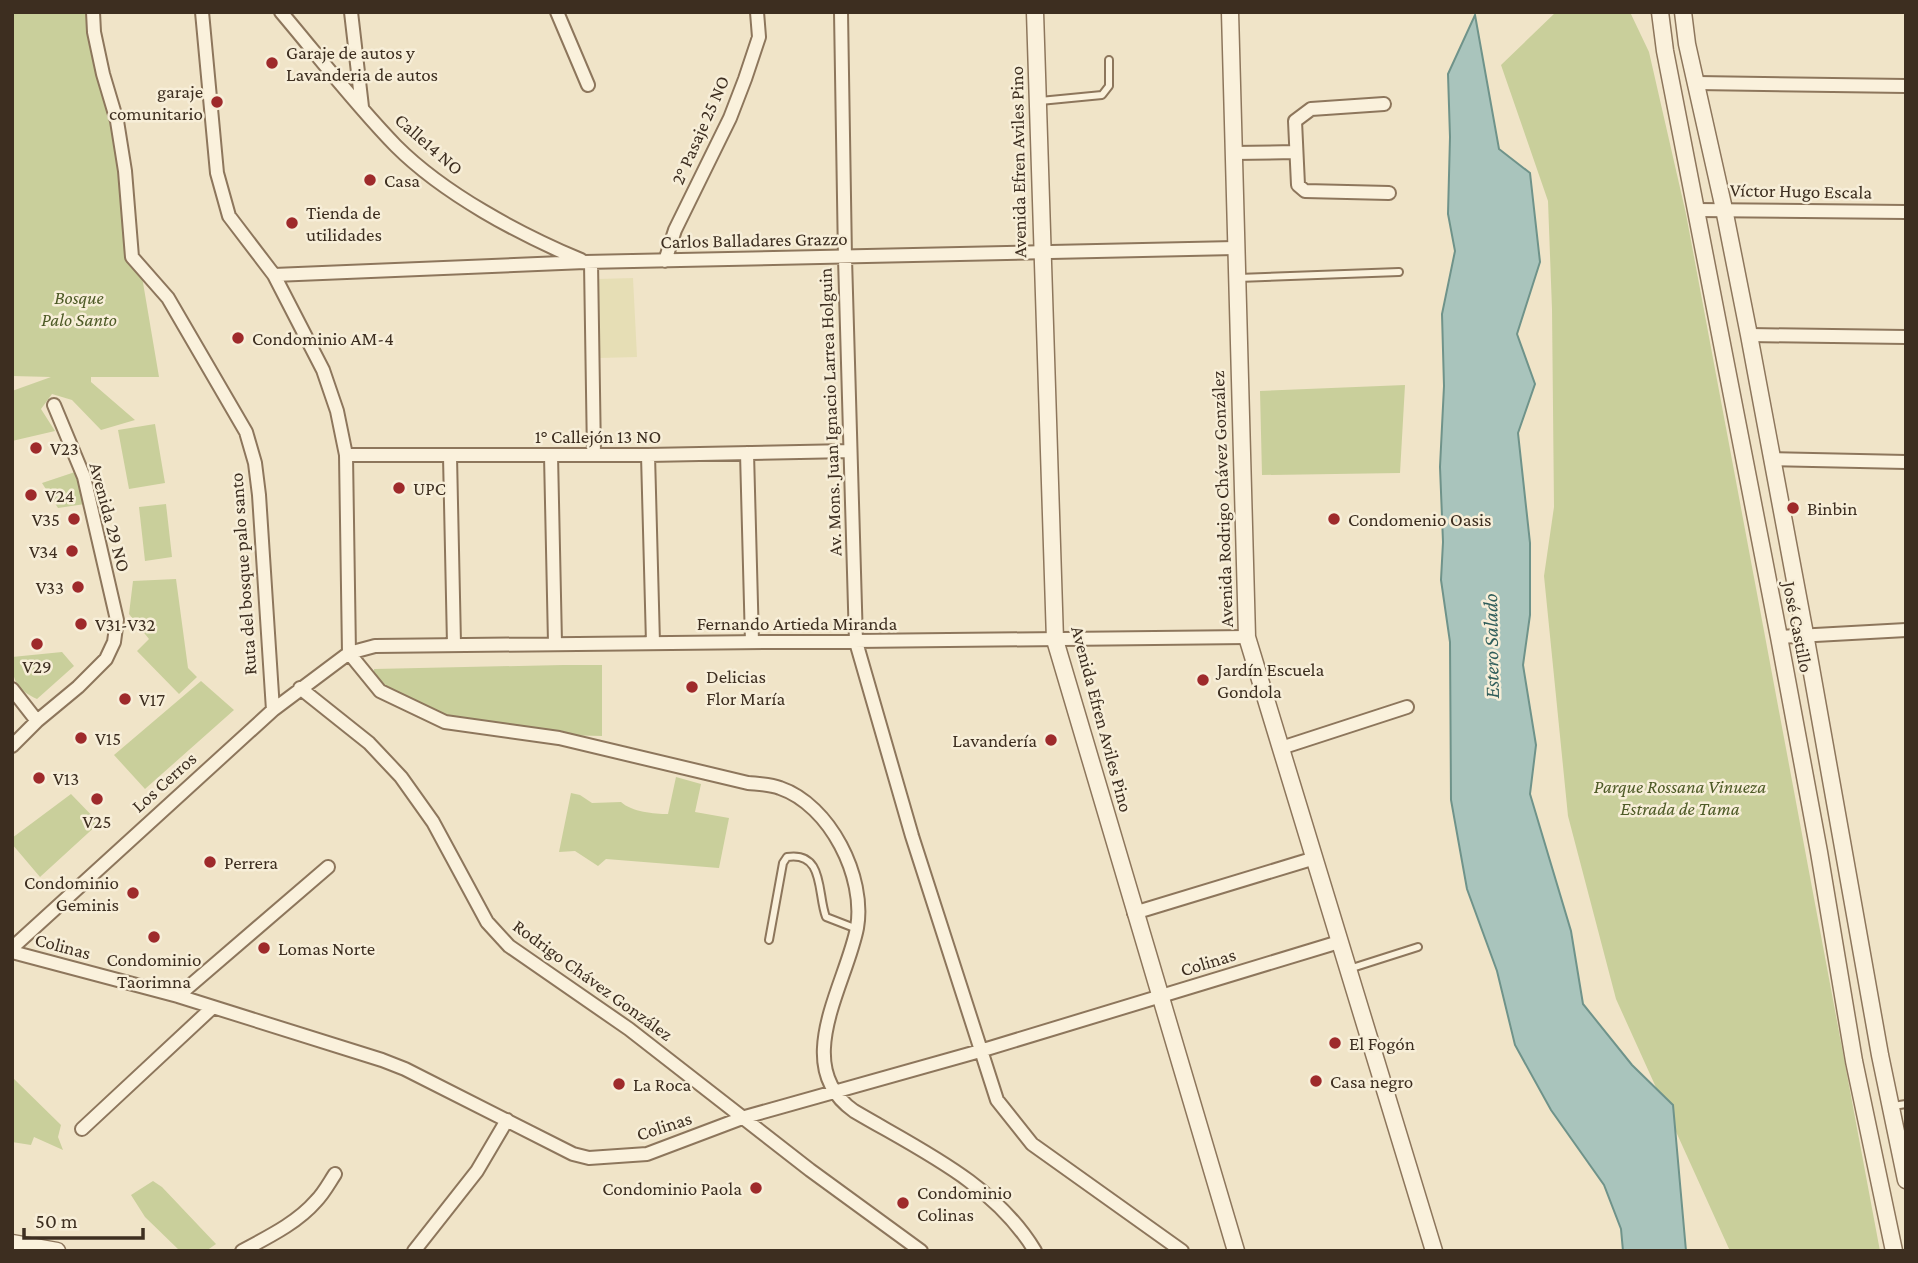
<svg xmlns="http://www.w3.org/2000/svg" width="1918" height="1263" font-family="'Crimson Pro',serif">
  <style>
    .farmland { fill: #e6deb5 }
    .green { fill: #c9cf9b }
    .water { fill: #a9c4bc; stroke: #6f938a; stroke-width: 2 }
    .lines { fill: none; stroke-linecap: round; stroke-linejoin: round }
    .service-casing { stroke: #8d765c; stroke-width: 10 }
    .minor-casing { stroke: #8d765c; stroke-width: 16 }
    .tertiary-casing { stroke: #8d765c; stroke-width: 19 }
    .service { stroke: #faf1dc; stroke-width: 6 }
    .minor { stroke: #faf1dc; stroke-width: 12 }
    .tertiary { stroke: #faf1dc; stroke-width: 16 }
    .poi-dot { fill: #9e2a2b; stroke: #f7eed8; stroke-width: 2.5 }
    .labels { text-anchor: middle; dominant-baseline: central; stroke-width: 5; stroke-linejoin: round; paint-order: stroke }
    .poi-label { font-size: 19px; fill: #3d2e20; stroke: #f7eed8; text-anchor: start }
    .street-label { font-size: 19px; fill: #3d2e20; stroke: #f7eed8 }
    .park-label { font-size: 19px; font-style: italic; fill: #4d5a26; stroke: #f7eed8 }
    .water-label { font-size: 21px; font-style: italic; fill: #2f5d5a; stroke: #f7eed8 }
  </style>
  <rect width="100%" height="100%" fill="#f0e4c8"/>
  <path class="farmland" d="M633,278L637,357L600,358L597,279Z"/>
  <path class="green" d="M12,12H99L108,76L159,377H91V382L135,420L101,430L72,400L52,394L41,409L55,431L12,441V391L51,377L12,376Z
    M1556,12H1630L1649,52L1686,214L1880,1251H1730L1616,999L1568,816L1544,576L1554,507L1552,309L1548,201L1501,65Z
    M1405,385L1400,473L1262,475L1260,391Z
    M155,424L165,483L129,489L118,430Z
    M75,472L85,504L58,508L42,483Z
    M166,504L172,557L145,561L139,507Z
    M176,579L188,668L197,677L179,694L137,651L149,639L129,614L133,581Z
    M62,652L74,666L37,699C16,689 12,680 12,657Z
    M563,665H602V736L562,735L446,718L382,687L374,678V669Z
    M201,681L234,710L145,789L114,755Z
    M676,777L701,784L695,812L729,818L719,868L606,859L598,866L575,851L559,852L571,793L580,795L592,803L621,802C632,812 654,814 668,814Z
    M71,794L99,823L40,877L12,844V838Z
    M12,1077L61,1125L58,1137L63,1150L34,1137L31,1145L12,1142Z
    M153,1181L162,1187L216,1244L206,1251H180L145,1217L131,1195Z"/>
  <path class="water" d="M1475,15L1499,149L1530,173L1540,262L1517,334L1535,384L1518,433L1530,543V615L1523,665L1536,745L1530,794L1571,931L1583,1004L1632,1065L1673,1105L1686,1251H1623L1621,1229L1604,1185L1551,1110L1515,1045L1497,971L1467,889L1451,800L1450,642L1441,580L1443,542L1440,467L1444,386L1442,314L1455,251L1448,214L1450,137L1448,74Z"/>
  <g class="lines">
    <defs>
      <path id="service" d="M1040,101L1102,95L1109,86V60
        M1238,278L1399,272
        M769,940L783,863L787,857C825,851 817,894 826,917L857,929
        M1349,969L1418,947
        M1893,1106L1906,1104"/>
      <path id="minor" d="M93,12L94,32L103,74L117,121L125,171L132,257L168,298L246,432L255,463L259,495L273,710
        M202,12L217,173L229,216L274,275L323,370L337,411L346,455L349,653L380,691L445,722L559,738L748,783C758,784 770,784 780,788C830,805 866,877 857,928C846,985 790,1066 854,1111C920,1150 994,1183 1035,1251
        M281,12C319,57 355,104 396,146C444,194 519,234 581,260
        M351,12L362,107
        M557,12L588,85
        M841,12L845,258L856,642L912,836L997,1100L1032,1144L1182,1251
        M1697,83L1906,86
        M1384,104L1311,109L1295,121L1298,185L1305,191L1389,193
        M1233,153L1296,152
        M1696,210L1906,212
        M665,261L675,230L730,118L745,79L759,37L757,12
        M591,263L594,455
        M274,275L585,262L1235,248
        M1749,335L1906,337
        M747,453L752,642
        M346,455H648L850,451
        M551,455L555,643
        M648,455L653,643
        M450,456L454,644
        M1771,459L1906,462
        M1779,637L1906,630
        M300,688L369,743L401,777L433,822L487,922L509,946L629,1029L810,1170L921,1251
        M12,689L37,721
        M12,746L37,721L78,687L106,659L114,642L117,620L84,477L54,405
        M1281,748L1407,707
        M1134,913L1315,858
        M12,948L273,710L349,653L375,646L1247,637
        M12,952L178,996L382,1060L405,1069L573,1154L589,1158L647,1154L745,1117L980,1051L1339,942
        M178,996L328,867
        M82,1129L213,1007
        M242,1251C268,1237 297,1223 316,1201C324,1193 329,1183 335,1174
        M414,1251L477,1171L507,1120"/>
      <path id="tertiary" d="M1035,12L1055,640L1236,1251
        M1230,12L1247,637L1434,1251
        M1660,12L1665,51L1779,637L1819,852L1854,1061L1894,1251
        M1683,12L1687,44L1724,209L1749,335L1805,634L1880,1055L1906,1180
        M12,1243L57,1251"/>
    </defs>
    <use href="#service" class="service-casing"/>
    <use href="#minor" class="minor-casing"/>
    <use href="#tertiary" class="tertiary-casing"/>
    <use href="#service" class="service"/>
    <use href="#minor" class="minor"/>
    <use href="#tertiary" class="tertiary"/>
  </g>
  <g class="poi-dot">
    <circle cx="272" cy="63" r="7"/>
    <circle cx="217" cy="102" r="7"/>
    <circle cx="370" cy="180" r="7"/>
    <circle cx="292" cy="223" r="7"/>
    <circle cx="238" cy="338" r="7"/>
    <circle cx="36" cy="448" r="7"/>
    <circle cx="399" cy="488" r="7"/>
    <circle cx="31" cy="495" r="7"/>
    <circle cx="1793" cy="508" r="7"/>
    <circle cx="74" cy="519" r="7"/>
    <circle cx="1334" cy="519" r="7"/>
    <circle cx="72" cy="551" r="7"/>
    <circle cx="78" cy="587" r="7"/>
    <circle cx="81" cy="624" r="7"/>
    <circle cx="37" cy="644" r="7"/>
    <circle cx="1203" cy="680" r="7"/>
    <circle cx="692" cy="687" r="7"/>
    <circle cx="125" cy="699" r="7"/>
    <circle cx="81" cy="738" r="7"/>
    <circle cx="1051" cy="740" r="7"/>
    <circle cx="39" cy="778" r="7"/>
    <circle cx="97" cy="799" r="7"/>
    <circle cx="210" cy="862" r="7"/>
    <circle cx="133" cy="893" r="7"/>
    <circle cx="154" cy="937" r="7"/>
    <circle cx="264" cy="948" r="7"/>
    <circle cx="1335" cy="1043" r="7"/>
    <circle cx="1316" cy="1081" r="7"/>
    <circle cx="619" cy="1084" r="7"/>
    <circle cx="756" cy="1188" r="7"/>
    <circle cx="903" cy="1203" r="7"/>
  </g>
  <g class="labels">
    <g class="poi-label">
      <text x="286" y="52">Garaje de autos y<tspan x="286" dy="22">Lavanderia de autos</tspan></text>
      <text x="203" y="91" text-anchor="end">garaje<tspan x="203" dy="22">comunitario</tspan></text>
      <text x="384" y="180">Casa</text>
      <text x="306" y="212">Tienda de<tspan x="306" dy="22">utilidades</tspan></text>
      <text x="252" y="338">Condominio AM-4</text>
      <text x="50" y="448">V23</text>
      <text x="413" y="488">UPC</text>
      <text x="45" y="495">V24</text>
      <text x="1807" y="508">Binbin</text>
      <text x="60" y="519" text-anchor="end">V35</text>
      <text x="1348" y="519">Condomenio Oasis</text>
      <text x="58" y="551" text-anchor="end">V34</text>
      <text x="64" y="587" text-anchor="end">V33</text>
      <text x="95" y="624">V31-V32</text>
      <text x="37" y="666" text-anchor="middle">V29</text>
      <text x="1217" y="669">Jardín Escuela<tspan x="1217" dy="22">Gondola</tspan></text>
      <text x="706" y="676">Delicias<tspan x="706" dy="22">Flor María</tspan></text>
      <text x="139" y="699">V17</text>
      <text x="95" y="738">V15</text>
      <text x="1037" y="740" text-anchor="end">Lavandería</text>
      <text x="53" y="778">V13</text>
      <text x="97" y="821" text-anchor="middle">V25</text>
      <text x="224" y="862">Perrera</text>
      <text x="119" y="882" text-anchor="end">Condominio<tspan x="119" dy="22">Geminis</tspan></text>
      <text x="278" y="948">Lomas Norte</text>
      <text x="154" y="959" text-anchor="middle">Condominio<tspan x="154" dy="22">Taorimna</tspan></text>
      <text x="1349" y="1043">El Fogón</text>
      <text x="1330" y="1081">Casa negro</text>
      <text x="633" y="1084">La Roca</text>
      <text x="742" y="1188" text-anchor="end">Condominio Paola</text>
      <text x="917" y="1192">Condominio<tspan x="917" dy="22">Colinas</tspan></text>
    </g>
    <g class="street-label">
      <text transform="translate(700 130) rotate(-66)">2° Pasaje 25 NO</text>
      <text transform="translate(429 144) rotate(41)">Calle14 NO</text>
      <text transform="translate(1018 162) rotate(-91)">Avenida Efren Aviles Pino</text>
      <text transform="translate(1801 191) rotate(1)">Víctor Hugo Escala</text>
      <text transform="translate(754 240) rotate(-1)">Carlos Balladares Grazzo</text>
      <text transform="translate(830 412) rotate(-92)">Av. Mons. Juan Ignacio Larrea Holguin</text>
      <text x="598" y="436">1° Callejón 13 NO</text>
      <text transform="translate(1222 499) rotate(-92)">Avenida Rodrigo Chávez González</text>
      <text transform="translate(110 517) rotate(75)">Avenida 29 NO</text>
      <text transform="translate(243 574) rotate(-94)">Ruta del bosque palo santo</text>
      <text x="797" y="623">Fernando Artieda Miranda</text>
      <text transform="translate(1798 627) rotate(79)">José Castillo</text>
      <text transform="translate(1102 719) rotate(75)">Avenida Efren Aviles Pino</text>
      <text transform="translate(164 782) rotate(-42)">Los Cerros</text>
      <text transform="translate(63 946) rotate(15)">Colinas</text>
      <text transform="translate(1208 962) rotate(-17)">Colinas</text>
      <text transform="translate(593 980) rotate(36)">Rodrigo Chávez González</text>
      <text transform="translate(664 1126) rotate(-18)">Colinas</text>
    </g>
    <g class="park-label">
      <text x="79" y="297">Bosque<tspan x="79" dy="22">Palo Santo</tspan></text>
      <text x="1680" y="786">Parque Rossana Vinueza<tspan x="1680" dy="22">Estrada de Tama</tspan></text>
    </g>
    <g class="water-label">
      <text transform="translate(1491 646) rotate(-91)">Estero Salado</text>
    </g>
  </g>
  <rect width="1918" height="1263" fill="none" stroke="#3d2e20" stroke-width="28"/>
  <path d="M24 1228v10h119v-10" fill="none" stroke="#3d2e20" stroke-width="3.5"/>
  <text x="35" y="1228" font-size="21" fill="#3d2e20" stroke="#f7eed8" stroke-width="5" paint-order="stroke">50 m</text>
</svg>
